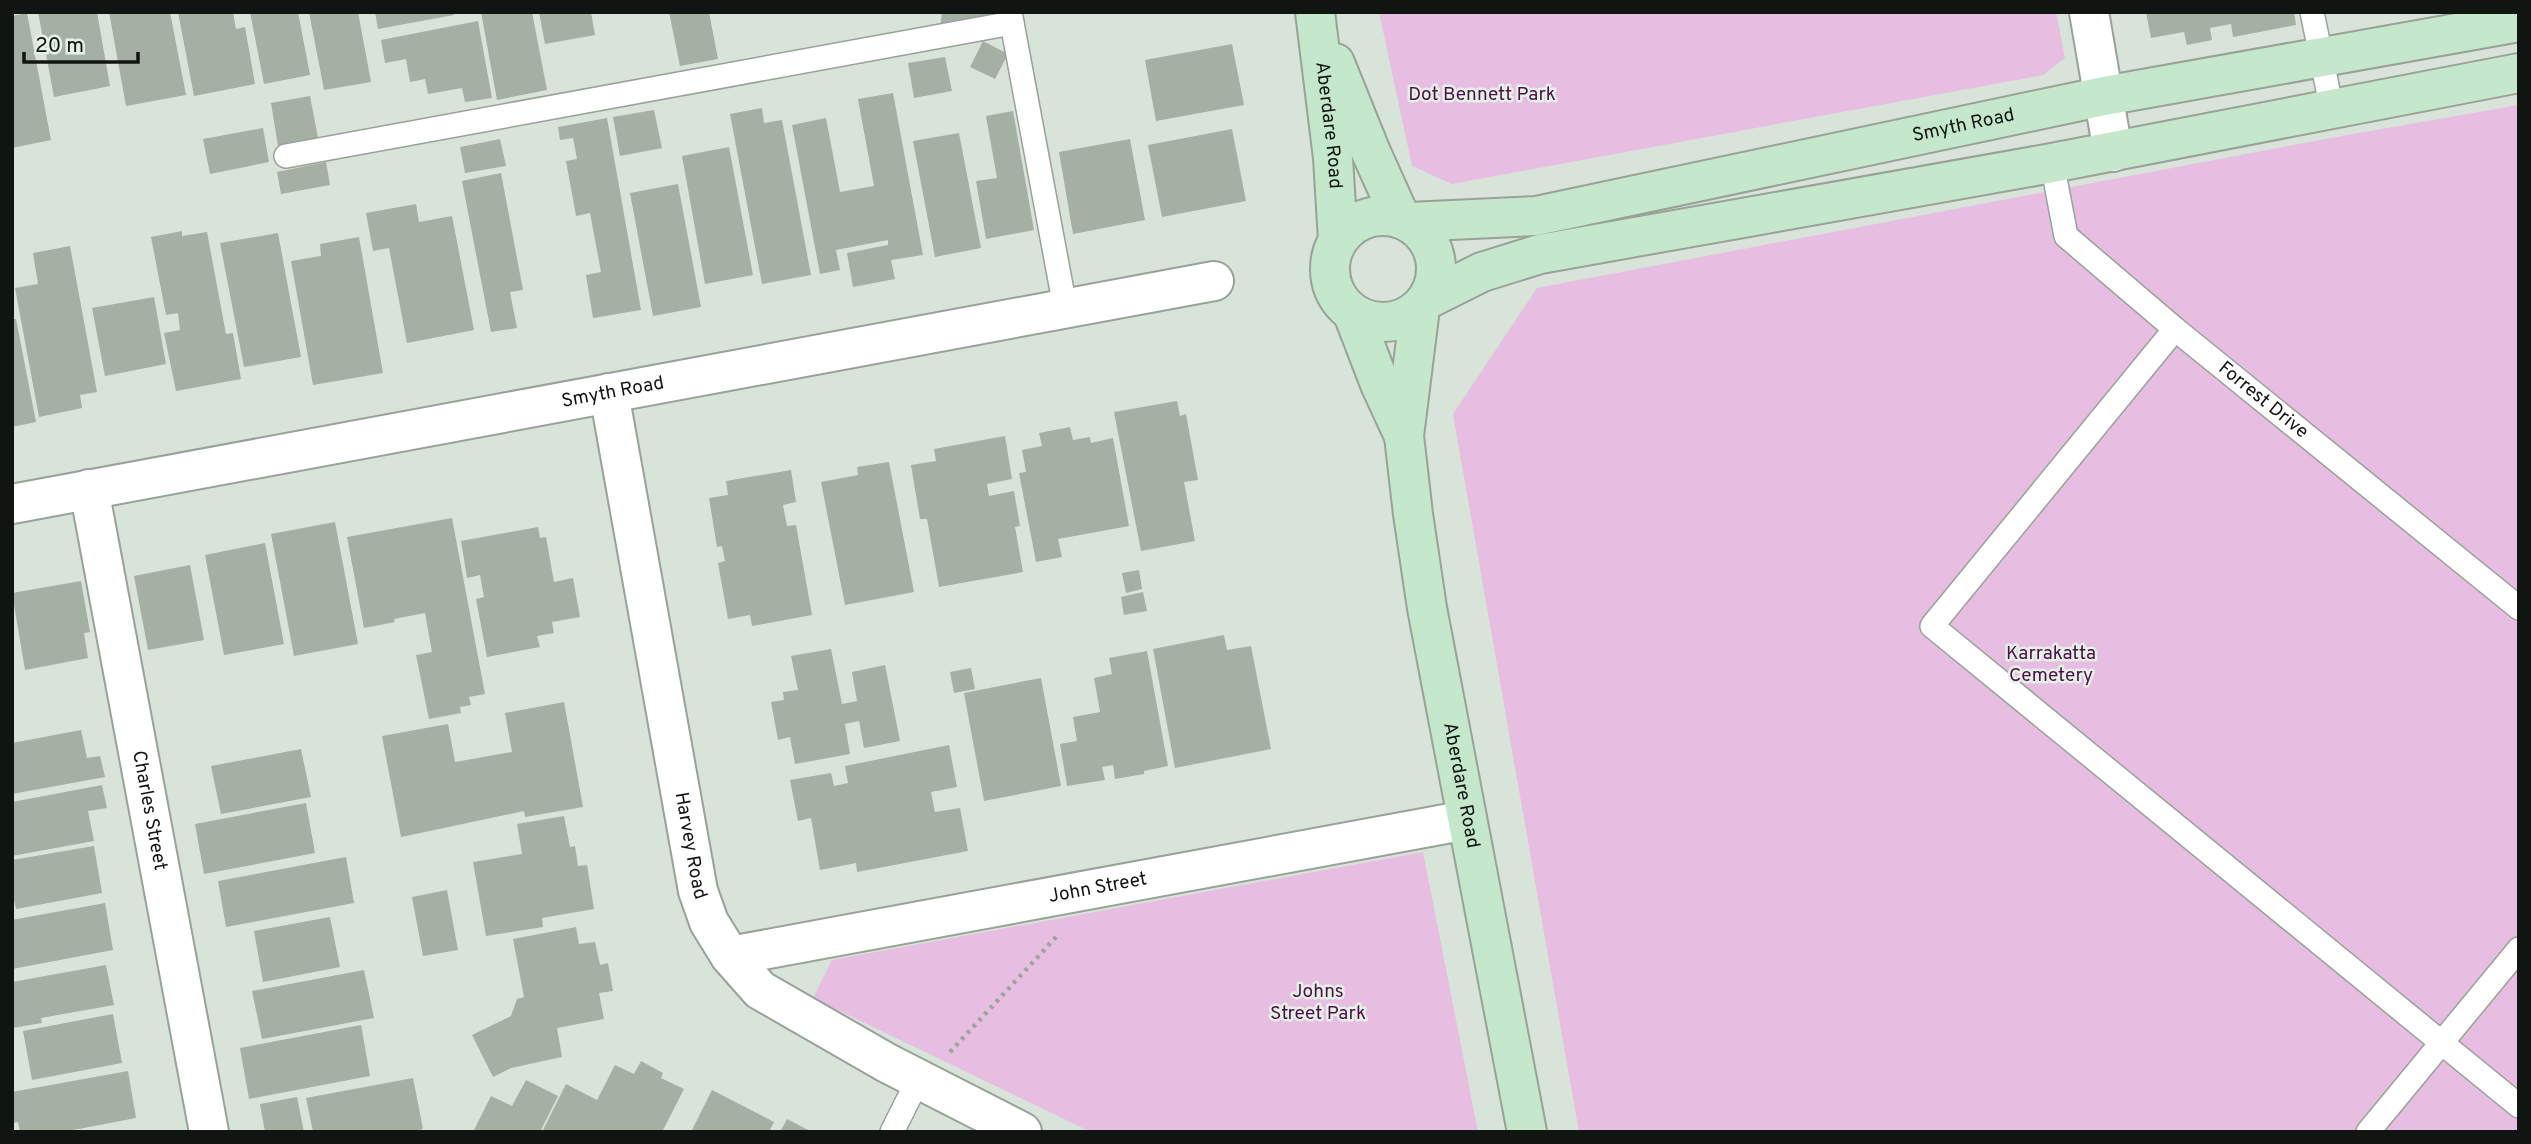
<svg xmlns="http://www.w3.org/2000/svg" width="2531" height="1144" font-family="Overpass,sans-serif">
  <style>
    .green { fill: #e8bde2 }
    .building { fill: #a5b0a5 }
    .lines { fill: none; stroke-linecap: round; stroke-linejoin: round }
    .lane-casing { stroke: #98a298; stroke-width: 26 }
    .street-casing { stroke: #98a298; stroke-width: 42 }
    .secondary-casing { stroke: #98a298; stroke-width: 42 }
    .path { stroke: #9ca59d; stroke-width: 4.5; stroke-dasharray: 3.5 5; stroke-linecap: butt }
    .lane { stroke: #fff; stroke-width: 23 }
    .street { stroke: #fff; stroke-width: 38 }
    .secondary { stroke: #c5e8cd; stroke-width: 38 }
    .labels { text-anchor: middle; dominant-baseline: central; stroke-width: 5; stroke-linejoin: round; paint-order: stroke }
    .park-label { font-size: 19px; fill: #4d0d49; stroke: #e5f1e6 }
    .street-label { font-size: 19px; fill: #111511; stroke: #e5f1e6 }
  </style>
  <rect width="100%" height="100%" fill="#d8e3d9"/>
  <path class="green" d="M1379,12H2056L2065,58L2043,75L1452,184L1412,166Z
    M2519,105V1132H1579L1453,414L1537,288L2336,137Z
    M1423,852L1478,1132H1091L813,998L832,960Z"/>
  <path class="building" d="M38,12H97L110,86L54,97Z
    M109,12H170L186,95L126,106Z
    M178,12H233L236,29L245,27L255,84L194,96Z
    M250,12H298L310,75L264,84Z
    M309,12H358L371,82L324,90Z
    M375,12H453L454,15L378,29Z
    M481,12H532L547,90L497,100Z
    M539,12H591L595,35L545,44Z
    M669,12H709L718,59L680,66Z
    M942,12H993L989,18L940,27Z
    M2146,12H2294L2296,25L2233,37L2231,24L2210,28L2212,40L2187,45L2184,32L2151,38Z
    M27,13L51,140L12,148V16Z
    M478,21L492,98L465,102L462,88L428,94L425,79L410,82L406,59L385,63L381,40Z
    M983,41L1008,54L995,79L970,67Z
    M1232,44L1244,105L1156,121L1145,60Z
    M945,57L952,91L914,98L908,63Z
    M893,93L923,255L891,260L895,279L853,287L847,253L888,245V240L836,250L840,270L820,274L792,125L826,118L840,192L874,186L858,99Z
    M310,96L318,138L278,146L271,103Z
    M762,108L764,123L782,120L811,275L762,284L730,114Z
    M654,110L662,148L620,156L613,117Z
    M1013,111L1034,230L986,239L976,181L997,178L986,116Z
    M607,118L641,310L593,318L586,275L601,272L590,213L576,216L566,161L577,159L573,138L560,140L558,127Z
    M263,128L269,162L210,174L203,139Z
    M1232,129L1246,201L1162,217L1148,145Z
    M959,133L981,248L935,257L913,141Z
    M500,139L506,166L465,173L460,147Z
    M1130,139L1145,220L1073,234L1059,152Z
    M729,147L753,275L705,284L682,156Z
    M326,162L330,185L281,194L277,172Z
    M501,173L523,290L510,292L517,328L491,332L462,181Z
    M678,184L701,307L653,316L630,193Z
    M416,204L419,222L452,216L474,330L407,343L389,248L373,251L366,213Z
    M182,231V236L207,232L226,334L233,333L241,379L176,391L164,333L180,330L178,313L166,315L151,237Z
    M278,233L301,357L244,367L220,243Z
    M359,237L383,373L313,385L291,261L321,256L320,244Z
    M70,246L97,392L80,395L82,408L39,417L15,288L38,284L33,253Z
    M154,297L166,364L105,376L92,308Z
    M12,319H16L36,422L12,427Z
    M1177,401L1180,416L1186,414L1198,480L1184,482L1195,541L1141,551L1114,412Z
    M1070,427L1073,440L1090,437L1091,443L1113,438L1129,526L1058,539L1062,557L1036,562L1019,473L1026,472L1022,450L1042,446L1039,433Z
    M1005,436L1012,479L987,484L989,496L1014,491L1020,526L1015,527L1023,572L939,587L927,519H920L911,465L936,461L934,449Z
    M889,462L914,592L845,605L821,482L858,475L857,467Z
    M791,470L796,502L783,505L787,526L796,525L812,615L752,626L750,615L728,619L718,563L725,561L722,546L717,547L709,498L728,495L726,481Z
    M452,518L485,694L469,697L471,705L460,707L461,713L429,719L416,655L432,652L425,613L394,619L395,622L364,628L347,537Z
    M335,522L358,644L294,656L271,534Z
    M538,527L540,538L546,537L554,582L573,578L580,617L552,622L554,633L537,636L540,647L487,657L476,599L484,597L480,575L467,578L461,541Z
    M265,543L284,644L224,655L205,555Z
    M190,565L204,640L148,650L134,576Z
    M1139,570L1142,589L1126,593L1122,573Z
    M81,581L90,632L84,633L88,658L25,670L12,593Z
    M1143,592L1147,611L1124,615L1121,597Z
    M1224,635L1227,650L1251,646L1271,749L1175,768L1153,649Z
    M831,649L842,704L857,701L852,672L885,665L900,741L864,748L859,721L845,724L850,754L795,764L790,737L778,740L771,702L784,700L783,692L798,690L791,656Z
    M1147,651L1168,766L1144,771V774L1115,779L1113,765L1102,767L1105,780L1067,786L1060,744L1077,741L1073,717L1100,712L1094,678L1112,674L1109,658Z
    M971,668L975,689L954,693L950,672Z
    M1041,678L1061,786L984,801L964,693Z
    M564,702L583,807L525,817L524,811L401,837L382,736L448,724L455,762L512,752L505,713Z
    M81,730L87,758L100,756L105,777L12,794V743Z
    M949,745L957,787L931,792L935,812L960,808L968,851L857,872L856,863L820,870L811,818L798,821L790,780L831,773L834,786L848,783L845,766Z
    M301,749L311,797L221,814L211,766Z
    M102,785L107,808L88,811L94,841L12,856V802Z
    M306,803L315,853L204,874L195,824Z
    M564,816L570,847L575,846L578,866L587,865L594,909L542,918L543,927L486,936L473,862L522,854L517,824Z
    M94,846L102,893L16,909L12,891V860Z
    M346,857L354,903L226,927L218,881Z
    M447,890L458,950L423,956L412,897Z
    M105,903L113,950L12,969V920Z
    M330,917L340,967L263,982L254,931Z
    M576,927L579,944L595,942L600,965L608,963L613,991L599,993L604,1019L557,1028L562,1057L511,1068L493,1077L472,1035L511,1016L517,999L524,997L513,939Z
    M106,965L114,1005L41,1018L42,1023L12,1028V982Z
    M364,970L374,1018L262,1039L252,991Z
    M113,1014L122,1063L32,1080L23,1031Z
    M361,1025L370,1076L249,1099L240,1048Z
    M641,1061L663,1073L661,1078L684,1089L662,1132H547L543,1130L566,1084L597,1100L615,1065L634,1074Z
    M128,1071L136,1118L63,1132H20L18,1122L12,1123V1092Z
    M413,1078L423,1129L409,1132H313L306,1098Z
    M526,1080L558,1096L540,1132H473L491,1096L512,1106Z
    M712,1090L774,1122L769,1132H691Z
    M297,1097L304,1132H265L260,1104Z
    M787,1119L812,1132H780Z"/>
  <g class="lines">
    <defs>
      <g id="lane">
        <path d="M1010,12L1065,307"/>
        <path d="M2312,12L2332,110"/>
        <path d="M286,156L1012,23"/>
        <path id="s1" d="M2052,163L2066,236L2175,329L2519,608"/>
        <path d="M2175,329L1932,626L2519,1106"/>
        <path d="M892,1132L912,1092"/>
        <path d="M2368,1132L2519,949"/>
      </g>
      <g id="street">
        <path d="M2089,12L2113,152"/>
        <path id="s2" d="M609,393L698,891L709,922L730,956L760,990L887,1063L1022,1132"/>
        <path id="s3" d="M89,489L209,1132"/>
        <path id="s4" d="M12,504L1214,281"/>
        <path id="s5" d="M730,956L1467,820"/>
      </g>
      <g id="secondary">
        <path id="s6" d="M1315,12L1333,158L1338,240"/>
        <path d="M1335,63L1370,150L1401,219"/>
        <circle cx="1383" cy="269" r="53"/>
        <path id="s7" d="M1409,222L1536,216L2104,96L2519,22"/>
        <path d="M1428,299L1482,272L1540,254L2052,163L2519,73"/>
        <path id="s8" d="M1420,308L1404,436L1413,514L1427,608L1527,1132"/>
        <path d="M1353,314L1380,384L1404,436"/>
      </g>
    </defs>
    <use href="#lane" class="lane-casing"/>
    <use href="#street" class="street-casing"/>
    <use href="#secondary" class="secondary-casing"/>
    <path class="path" d="M950,1052L1058,935"/>
    <use href="#lane" class="lane"/>
    <use href="#street" class="street"/>
    <use href="#secondary" class="secondary"/>
  </g>
  <g class="labels">
    <g class="park-label">
      <text x="1482" y="95">Dot Bennett Park</text>
      <text x="2051" y="654">Karrakatta<tspan x="2051" dy="22">Cemetery</tspan></text>
      <text x="1318" y="992">Johns<tspan x="1318" dy="22">Street Park</tspan></text>
    </g>
    <g class="street-label">
      <text stroke="none"><textPath href="#s7" startOffset="564">Smyth Road</textPath></text>
      <text stroke="none"><textPath href="#s6" startOffset="114">Aberdare Road</textPath></text>
      <text stroke="none"><textPath href="#s4" startOffset="611">Smyth Road</textPath></text>
      <text stroke="none"><textPath href="#s1" startOffset="331">Forrest Drive</textPath></text>
      <text stroke="none"><textPath href="#s8" startOffset="483">Aberdare Road</textPath></text>
      <text stroke="none"><textPath href="#s3" startOffset="327">Charles Street</textPath></text>
      <text stroke="none"><textPath href="#s2" startOffset="460">Harvey Road</textPath></text>
      <text stroke="none"><textPath href="#s5" startOffset="374">John Street</textPath></text>
    </g>
  </g>
  <rect width="2531" height="1144" fill="none" stroke="#111511" stroke-width="28"/>
  <path d="M24 52v10h114v-10" fill="none" stroke="#111511" stroke-width="3.5"/>
  <text x="35" y="52" font-size="21" fill="#111511" stroke="#e5f1e6" stroke-width="5" paint-order="stroke">20 m</text>
</svg>
